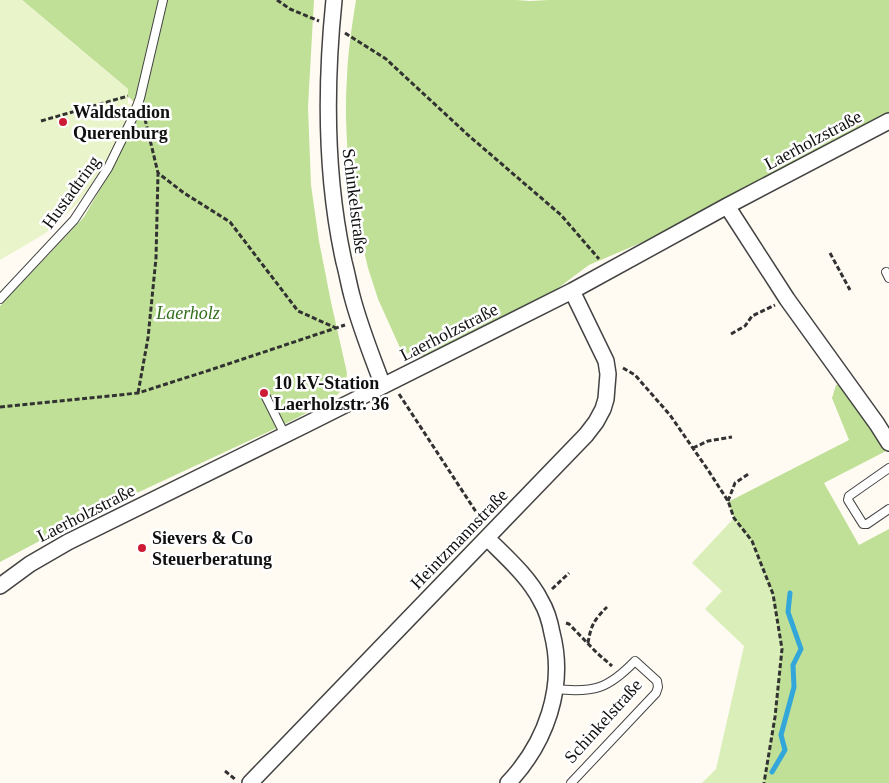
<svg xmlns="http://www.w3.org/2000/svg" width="889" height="783" font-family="'Times New Roman',serif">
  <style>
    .green { fill: #d9eeb8 }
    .forest { fill: #bfe096 }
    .pitch { fill: #eaf4cb }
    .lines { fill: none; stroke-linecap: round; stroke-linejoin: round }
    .stream { stroke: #33a7d9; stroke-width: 5 }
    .lane-casing { stroke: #434343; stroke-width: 10 }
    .street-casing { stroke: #434343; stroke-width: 18 }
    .path { stroke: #323232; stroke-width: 3; stroke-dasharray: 5 2.5; stroke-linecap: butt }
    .lane { stroke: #fff; stroke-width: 8 }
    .street { stroke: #fff; stroke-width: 15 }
    .poi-dot { fill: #cd1b35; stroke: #fff; stroke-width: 2 }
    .labels { text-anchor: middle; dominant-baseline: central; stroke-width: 5; stroke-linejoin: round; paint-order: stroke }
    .poi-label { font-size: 18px; font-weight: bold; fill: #101010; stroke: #fff; text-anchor: start }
    .street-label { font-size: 18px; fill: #101010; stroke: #fff }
    .park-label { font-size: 18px; font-style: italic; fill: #336e19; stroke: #fff }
  </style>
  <rect width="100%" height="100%" fill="#fffbf3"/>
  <path class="green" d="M734,518L752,541L773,594L782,649L775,717L764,783H702L716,769L744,646L705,609L722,591L692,563Z"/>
  <path class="forest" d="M22,0H314L308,107L311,185L319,241L331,302L347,373L346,382L339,393L330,401L285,424L81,519L0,562V306L84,217L115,163L129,135L140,108L128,96V89Z
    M356,0H516L530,1L549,0H889V113L723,201L650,239L589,265L550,294L428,355C417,357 410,356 401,350L378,299L368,268L358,226H361L358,200L352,201C348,160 344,118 347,77C348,51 352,25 356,0Z
    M843,384L888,450L824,483L859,545L889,529V783H764L775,717L782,649L773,594L752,541L734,518L728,502L849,440L832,398L836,385Z"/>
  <path class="pitch" d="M0,0H22L128,89V104L132,105L131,112L102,173L76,205L46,233L0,260Z"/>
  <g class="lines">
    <path class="stream" d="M772,772L785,750L781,735L794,687L793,665L801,649L788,612L790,593"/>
    <defs>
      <path id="lane" d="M886,272L889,278
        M0,299L74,220L108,168L132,119L140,98L163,0
        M266,397L285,435
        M889,468L849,496L848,500L863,524H867L889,509
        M555,689C594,693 608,689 635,661L657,681L658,687L656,693L571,783"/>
      <path id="street" d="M334,0C325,88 325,176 344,262C347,273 349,285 352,296C360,327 372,356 383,386
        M727,206L787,299L877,424L889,443
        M487,538C506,557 529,577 541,601C547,611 550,622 552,633C566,687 546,743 508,783
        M0,586L30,564L68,542L307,424L572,291L727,206L889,121
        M250,783L586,435L596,422L603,409L606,399L608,374L606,361L572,291"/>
    </defs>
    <use href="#lane" class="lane-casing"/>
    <use href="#street" class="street-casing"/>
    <path class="path" d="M277,0L290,9L319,21
      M345,33L386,59L468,135L561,215L599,259
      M145,119L158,173L184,193L230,222L298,311L336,328
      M41,121L128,96
      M830,253L850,290
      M731,334L745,326L752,316L775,305
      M623,368L635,375L670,415L708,470L728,501L734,518L752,541L773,594L782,649L775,717L764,783
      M138,393L148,338L156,258L158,174
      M399,394L482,521
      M0,407L138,393L210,370L345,325
      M693,448L708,441L732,437
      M728,501L735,483L750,473
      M552,589L569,573
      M566,623L569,624L597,653L612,666
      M588,643C591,625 594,620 607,607
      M225,771L236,780"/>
    <use href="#lane" class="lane"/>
    <use href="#street" class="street"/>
  </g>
  <g class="poi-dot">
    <circle cx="63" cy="122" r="5"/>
    <circle cx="264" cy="393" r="5"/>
    <circle cx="142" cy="548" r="5"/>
  </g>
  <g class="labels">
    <g class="poi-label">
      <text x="73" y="112">Waldstadion<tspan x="73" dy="21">Querenburg</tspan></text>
      <text x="274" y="383">10 kV-Station<tspan x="274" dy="21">Laerholzstr. 36</tspan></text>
      <text x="152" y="538">Sievers &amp; Co<tspan x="152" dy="21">Steuerberatung</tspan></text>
    </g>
    <g class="street-label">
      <text transform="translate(813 140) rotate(-28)">Laerholzstraße</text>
      <text transform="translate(71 192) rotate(-54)">Hustadtring</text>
      <text transform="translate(355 201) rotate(83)">Schinkelstraße</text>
      <text transform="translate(449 332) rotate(-27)">Laerholzstraße</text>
      <text transform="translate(86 513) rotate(-27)">Laerholzstraße</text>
      <text transform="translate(459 539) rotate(-46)">Heintzmannstraße</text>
      <text transform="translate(603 721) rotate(-48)">Schinkelstraße</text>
    </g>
    <g class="park-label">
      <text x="188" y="313">Laerholz</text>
    </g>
  </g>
</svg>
